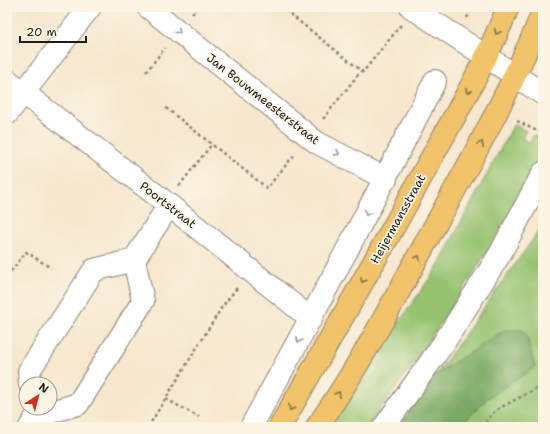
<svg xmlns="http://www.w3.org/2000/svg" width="550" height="434" font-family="'Shantell Sans',sans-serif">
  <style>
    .green { fill: #97c371; stroke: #5a7046 }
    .forest { fill: #79a963; stroke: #4a6240 }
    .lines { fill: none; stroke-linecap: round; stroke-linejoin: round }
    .minor-casing { stroke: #8a8275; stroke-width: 24 }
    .major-casing { stroke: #8a8275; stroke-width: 24 }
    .path { stroke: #8a8275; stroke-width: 2.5; stroke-dasharray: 3 3; stroke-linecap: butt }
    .minor { stroke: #fff; stroke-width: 22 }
    .major { stroke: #f1c36a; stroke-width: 22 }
    .oneway { stroke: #999 }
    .oneway2 { stroke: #867043 }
    .labels { text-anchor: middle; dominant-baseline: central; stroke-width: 3.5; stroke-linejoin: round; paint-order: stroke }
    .street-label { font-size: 12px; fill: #1c1c1c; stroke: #fcf5e5 }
  </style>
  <rect width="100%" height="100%" fill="#fcf5e5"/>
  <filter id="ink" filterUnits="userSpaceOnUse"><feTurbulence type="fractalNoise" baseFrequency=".025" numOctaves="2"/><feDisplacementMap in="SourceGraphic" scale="8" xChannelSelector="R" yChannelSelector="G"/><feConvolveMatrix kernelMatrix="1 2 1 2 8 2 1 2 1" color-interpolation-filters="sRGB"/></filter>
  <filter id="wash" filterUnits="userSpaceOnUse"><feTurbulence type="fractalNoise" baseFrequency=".012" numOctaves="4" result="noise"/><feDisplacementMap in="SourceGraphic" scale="16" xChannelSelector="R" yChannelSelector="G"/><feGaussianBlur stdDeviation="0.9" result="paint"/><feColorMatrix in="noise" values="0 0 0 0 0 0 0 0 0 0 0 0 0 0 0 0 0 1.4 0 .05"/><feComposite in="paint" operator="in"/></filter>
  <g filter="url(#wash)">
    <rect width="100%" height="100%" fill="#f7e7ce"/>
    <path class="green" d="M514,124L526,131L522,138L529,142L534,135L543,140V155L510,214L472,276L410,369L367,427H331L376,355L436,269Z
      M543,225V427H399Z"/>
    <path class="forest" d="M505,330H522L526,334L535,367L489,397L459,427H398L435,375Z"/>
  </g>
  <g filter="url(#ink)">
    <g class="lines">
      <defs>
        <path id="minor" d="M148,7L316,142L386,179
          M411,7L543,94
          M7,80L169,205L311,319
          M7,114L90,7
          M30,384L29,371L94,270L134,260L169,205
          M30,427L37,416L78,404L143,301L134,260
          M251,427C314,313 376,197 435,81
          M384,427L443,344L500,254L543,173"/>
        <path id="major" d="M280,427C331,336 384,247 433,155C460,107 488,58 508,7
          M317,427C360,365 396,297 432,231C472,159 512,88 543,12"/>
      </defs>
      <use href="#minor" class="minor-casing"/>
      <use href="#major" class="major-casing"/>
      <path class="path" d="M281,7L363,72L401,25
        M192,14L198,7
        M467,18L472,7
        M146,72L165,48
        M166,108L267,188L295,154
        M323,119L361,71
        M517,121L543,134
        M179,186L212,144
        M7,276L26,252L51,268
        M166,399L199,417
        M148,427L222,307L237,288
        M481,427L496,410L543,385"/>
      <use href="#minor" class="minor"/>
      <use href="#major" class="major"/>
    </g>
    <defs><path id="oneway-chevron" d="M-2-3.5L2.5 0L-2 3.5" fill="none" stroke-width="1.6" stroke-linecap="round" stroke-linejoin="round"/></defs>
    <g class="oneway">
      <use href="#oneway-chevron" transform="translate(178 31) rotate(39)"/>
      <use href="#oneway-chevron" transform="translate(337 153) rotate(28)"/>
      <use href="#oneway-chevron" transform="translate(367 213) rotate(118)"/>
      <use href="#oneway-chevron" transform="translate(299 340) rotate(119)"/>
    </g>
    <g class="oneway2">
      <use href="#oneway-chevron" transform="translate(497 32) rotate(116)"/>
      <use href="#oneway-chevron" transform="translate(468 91) rotate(117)"/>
      <use href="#oneway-chevron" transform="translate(481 144) rotate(-61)"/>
      <use href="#oneway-chevron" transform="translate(418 258) rotate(-61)"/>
      <use href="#oneway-chevron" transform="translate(363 280) rotate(120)"/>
      <use href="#oneway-chevron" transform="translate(338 394) rotate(-59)"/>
      <use href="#oneway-chevron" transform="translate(291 408) rotate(119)"/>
    </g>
  </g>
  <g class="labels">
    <g class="street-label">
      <text transform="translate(263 99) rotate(38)">Jan Bouwmeesterstraat</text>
      <text transform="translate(168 205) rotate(38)">Poortstraat</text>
      <text transform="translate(398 219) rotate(-61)">Heijermansstraat</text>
    </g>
  </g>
  <rect width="550" height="434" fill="none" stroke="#fcf5e5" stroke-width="24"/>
  <g transform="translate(38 396) rotate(36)"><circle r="19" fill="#fcf5e5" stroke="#a29e95"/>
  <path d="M0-3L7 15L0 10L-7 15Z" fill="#c8321e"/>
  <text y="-6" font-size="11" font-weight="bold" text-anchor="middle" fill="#1c1c1c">N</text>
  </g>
  <path d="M20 36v6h66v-6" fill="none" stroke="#1c1c1c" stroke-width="2"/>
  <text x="26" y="36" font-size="12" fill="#1c1c1c" stroke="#fcf5e5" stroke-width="3" paint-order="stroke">20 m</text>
</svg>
